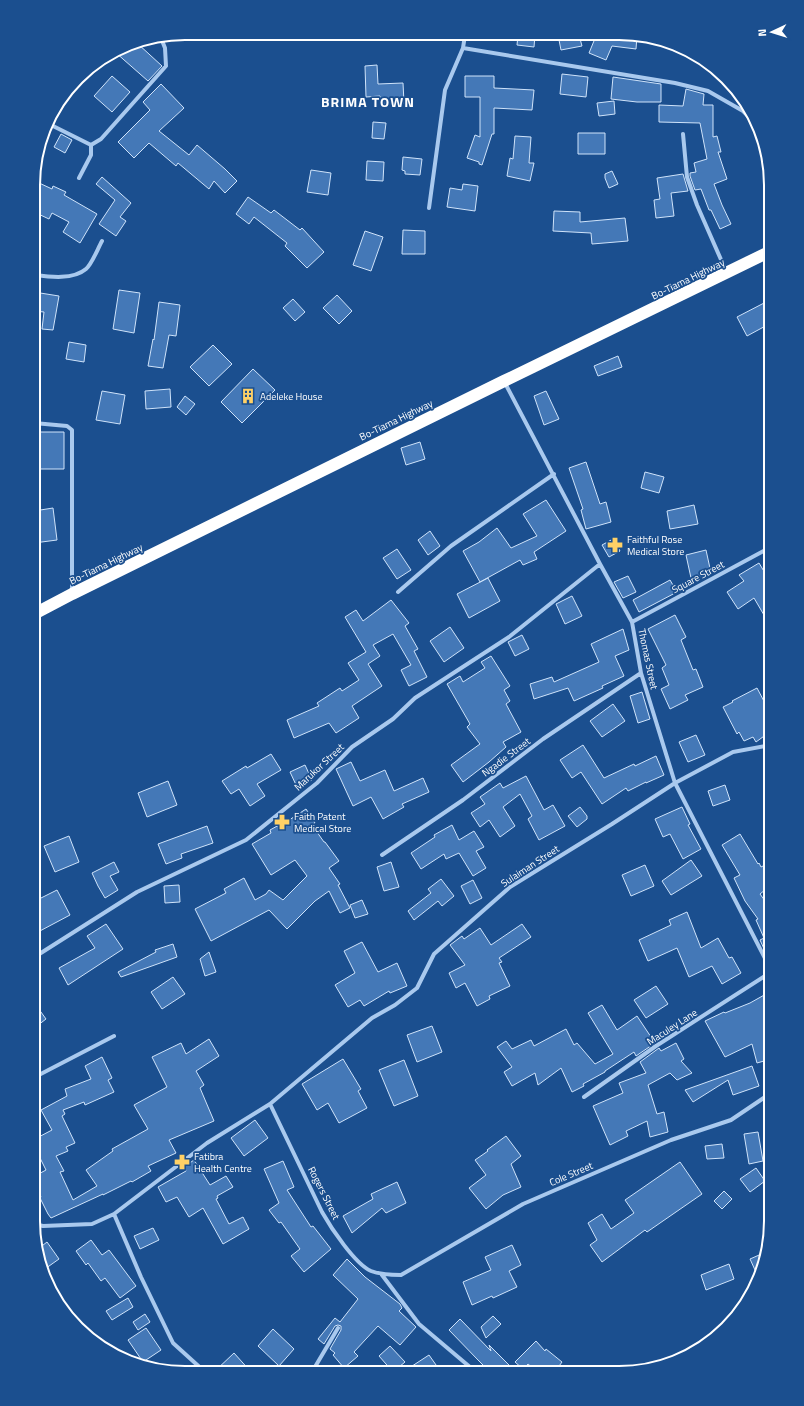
<svg xmlns="http://www.w3.org/2000/svg" width="804" height="1406" font-family="'Titillium Web',sans-serif">
  <style>
    .building { fill: #4478b7; stroke: #cfe3fa }
    .lines { fill: none; stroke-linecap: round; stroke-linejoin: round }
    .street { stroke: #a9c9ee; stroke-width: 4 }
    .highway { stroke: #fff; stroke-width: 12 }
    .labels { text-anchor: middle; dominant-baseline: central; stroke-width: 3.5; stroke-linejoin: round; paint-order: stroke }
    .street-label { font-size: 10px; fill: #fff; stroke: #1b4f8f }
    .poi-label { font-size: 10px; fill: #fff; stroke: #1b4f8f; text-anchor: start }
    .district-label { font-size: 14px; font-weight: bold; letter-spacing: 1px; fill: #fff; stroke: #1b4f8f }
    .rim { fill: none; stroke: #fff; stroke-width: 2 }
  </style>
  <rect width="100%" height="100%" fill="#1b4f8f"/>
  <path class="building" d="M518,35H535L534,47L517,45Z
    M558,35H579L582,46L561,50Z
    M596,36H637L636,49L612,46L606,60L589,53Z
    M137,43L162,66L148,81L115,52L127,44Z
    M377,65L378,84L403,83L404,103L380,104V96L366,97L365,66Z
    M562,74L588,77L586,97L560,94Z
    M112,76L130,92L112,112L94,96Z
    M465,76H494V88L534,90L532,110L494,108V134H492L482,165L479,164V162L467,158L475,135L480,137V97H465Z
    M613,77L661,84V102H637L611,99Z
    M161,84L184,108L159,131L189,155L197,145L225,169L237,181L225,193L214,181L209,189L178,163L176,166L149,143L134,158L118,142L150,110L143,102Z
    M686,89L704,94L703,105H713V137L717,136L721,152H718L727,179L714,184L722,205L731,224L720,229L711,210H709L701,189L695,190L690,176V173L696,172L694,163L707,159L700,123L659,122V105L683,106Z
    M614,101L615,114L599,116L597,103Z
    M373,122L386,123L384,139L372,138Z
    M578,133H605V154H578Z
    M61,134L72,140L65,153L54,147Z
    M515,136L531,137L529,163H534L530,181L507,176L510,158L513,159Z
    M403,157L422,159L420,175L405,174V171L402,170Z
    M367,161L384,162L383,181L366,180Z
    M311,170L331,173L328,195L307,192Z
    M612,171L618,184L609,188L605,178V174Z
    M683,174L688,191L671,193L674,216L656,218L654,200L660,199L657,178Z
    M102,177L131,203L120,217L126,221L116,236L99,224L115,200L96,184Z
    M37,182L52,189L53,186L66,192L64,195L97,214L80,243L63,232L69,222L52,213L49,219L34,212V189Z
    M463,184L478,186L475,211L447,207L450,188L462,190Z
    M248,197L271,213L274,210L300,230L302,228L324,252L307,268L285,246L287,243L254,217L249,224L236,214Z
    M554,211L580,212V222L625,218L628,241L592,244L591,233L553,231Z
    M403,230L425,231V254H402Z
    M365,231L383,237L371,271L353,265Z
    M119,290L140,293L134,333L113,329Z
    M34,292L59,296L53,330L42,329L44,312L34,311Z
    M337,295L352,311L339,324L323,308Z
    M293,299L305,312L295,321L283,308Z
    M159,302L180,305L176,336L169,335L163,368L148,366L153,339L154,340Z
    M766,302L771,312V323L747,336L737,317Z
    M69,342L86,345L84,362L66,359Z
    M213,345L232,364L209,386L190,367Z
    M618,356L622,367L598,376L594,366Z
    M253,369L275,390L242,423L221,402Z
    M170,389L171,407L146,409L145,391Z
    M102,391L125,395L120,424L96,420Z
    M546,391L559,419L544,425L534,396Z
    M185,396L195,404L186,415L177,407Z
    M34,432H64V469H34Z
    M420,442L425,459L406,465L401,448Z
    M586,462L600,504L606,502L611,522L586,529L581,510L583,509L569,468Z
    M645,472L664,477L659,493L641,488Z
    M546,500L566,531L534,552L537,559L523,565L520,560L480,582L463,551L479,542L497,528L511,548L537,536L523,514Z
    M694,505L698,524L670,529L667,511Z
    M53,508L57,540L34,543V511Z
    M430,531L440,546L428,555L418,540Z
    M613,539L620,551L609,557L602,545Z
    M397,549L411,570L397,579L383,558Z
    M706,550L711,573L691,578L686,555Z
    M759,563L771,583V627L754,598L738,609L727,592L744,581L739,575Z
    M628,576L636,592L623,598L614,582Z
    M488,578L500,601L469,618L457,594Z
    M670,580L677,592L639,612L633,600Z
    M572,596L582,616L565,624L556,604Z
    M391,600L409,623L405,626L418,649L414,651L427,677L409,686L401,670L411,665L393,634L373,645L380,656L368,664L382,686L352,706L359,718L336,733L329,723L294,738L287,720L319,706L317,703L340,688L342,691L359,680L348,663L366,652L345,617L356,610L363,621Z
    M675,615L686,637L681,640L693,670L696,669L703,687L685,695L688,700L670,709L661,689L669,685L662,668L666,665L648,629Z
    M450,627L464,648L444,662L430,641Z
    M623,629L629,650L615,656L624,676L602,686L603,688L574,701L568,688L534,699L530,684L552,677L554,682L599,662L591,644Z
    M522,635L529,649L515,656L508,642Z
    M491,656L510,686L504,690L510,701L506,704L521,732L503,742L506,747L489,762L463,782L451,765L480,744L467,727L470,724L447,684L460,676L463,682L485,668L481,662Z
    M757,688L766,705L771,702V731L756,742L753,737L744,741L739,732L737,734L723,707L733,702L732,701Z
    M642,692L650,719L638,723L630,696Z
    M613,704L625,721L602,737L590,721Z
    M696,735L705,755L688,762L679,742Z
    M583,745L604,778L634,764L635,766L656,756L664,775L646,783V782L628,791L626,788L602,804L581,772L572,778L560,760Z
    M271,754L281,770L257,784L265,796L250,806L239,789L231,794L222,781L246,766L247,768Z
    M351,762L360,781L385,770L394,791L423,778L429,792L402,804L404,807L383,819L371,797L353,806L336,769Z
    M305,765L312,780L297,787L290,772Z
    M526,776L544,810L553,805L565,826L539,840L528,819L532,816L520,794L503,807L515,826L500,837L489,820L480,827L471,813L485,804L480,797L500,783L503,788Z
    M168,781L177,805L147,817L138,793Z
    M725,785L730,800L713,806L708,791Z
    M580,807L587,816V819L577,827L568,816Z
    M682,807L690,824L688,825L701,849L683,859L670,834L663,837L655,819Z
    M306,809L315,823L312,825L324,842H325L339,861L329,868L340,884L338,885L350,908L340,913L329,891L315,901L287,929L269,910L211,941L195,909L226,893L224,889L244,878L255,900L266,894L269,890L283,900L307,876L295,860L271,875L252,844L271,833L270,830L279,825L280,826Z
    M452,825L459,840L474,831L484,847L476,851L486,868L473,876L459,853L446,859L444,854L421,869L411,853L435,837L434,835Z
    M207,826L213,843L181,854L182,858L166,864L158,844Z
    M740,834L758,864L759,863L761,867L771,862V885L760,894L771,909V952L769,949L765,951L760,940L764,938L756,920L758,919L745,901L734,878L740,875L722,845Z
    M69,836L79,862L55,872L44,846Z
    M691,860L702,876L671,895L662,881Z
    M114,862L119,872L110,876L118,890L105,898L98,886L92,873Z
    M391,862L399,887L384,891L377,867Z
    M645,865L654,886L631,896L622,875Z
    M441,879L454,896L442,906L438,901L414,920L408,911L431,893L428,889Z
    M473,880L482,898L470,904L461,886Z
    M179,885L180,902L165,903L164,886Z
    M57,890L70,915L38,932L33,923V902Z
    M362,900L368,914L355,918L350,905Z
    M687,912L701,948L718,938L729,958L732,957L741,973L722,984L712,966L689,977L677,948L648,961L639,940L671,925L669,920Z
    M106,924L123,949L68,985L59,968L95,948L87,936Z
    M522,924L531,937L499,958L502,962L499,963L510,986L489,996L490,999L477,1006L465,983L456,988L449,973L465,965L450,945L462,936L464,939L480,928L491,945Z
    M362,942L378,972L397,963L407,986L390,993L389,991L364,1006L360,1000L348,1007L335,985L355,973L344,951Z
    M173,944L177,957L121,977L118,972L156,952L155,950Z
    M209,952L216,972L205,976L200,959Z
    M173,977L185,994L162,1009L151,992Z
    M656,986L668,1004L646,1018L634,1000Z
    M766,994L771,1004V1059L757,1063L752,1044L725,1057L705,1021L724,1012L725,1013L750,1003Z
    M33,1001L46,1019L33,1029Z
    M602,1005L617,1030L637,1016L655,1043L636,1056L634,1052L605,1071V1072L583,1084L584,1086L572,1092L561,1068L538,1085L535,1073L512,1086L504,1072L512,1067L497,1047L506,1041L512,1049L531,1040L534,1046L566,1029L574,1045L577,1043L595,1064L613,1054L588,1013Z
    M432,1026L442,1052L417,1062L407,1035Z
    M209,1039L219,1056L196,1071L204,1085L200,1088L214,1121L169,1140L176,1153L148,1166L151,1171L132,1182L131,1181L103,1195V1194L51,1218L48,1214L40,1198L41,1197L33,1181V1177L46,1170L37,1152L33,1155V1140L52,1130L41,1110L67,1096L65,1089L91,1079L85,1066L102,1057L112,1078L108,1080L114,1092L85,1105L84,1102L63,1110L65,1114L62,1116L75,1143L66,1147L68,1151L56,1156L64,1171L60,1172L73,1200L97,1186L86,1170L113,1151L112,1149L148,1129L134,1105L167,1087L152,1057L181,1043L186,1054Z
    M676,1043L684,1059L681,1061L692,1073L677,1080L670,1073L648,1085L657,1114L664,1112L668,1132L650,1137L647,1121L626,1131L628,1136L610,1145L593,1106L623,1093L619,1083L646,1073L640,1062L659,1048L661,1051Z
    M343,1059L361,1089L358,1091L367,1108L339,1123L328,1103L317,1110L302,1084Z
    M404,1060L418,1096L394,1106L379,1070Z
    M752,1066L759,1086L733,1095L728,1080L693,1102L685,1090Z
    M255,1120L268,1138L244,1156L231,1138Z
    M758,1132L763,1161L749,1164L744,1134Z
    M506,1136L521,1156L511,1164L521,1187L503,1195L486,1209L469,1188L486,1175L475,1160L488,1151L487,1150Z
    M722,1144L724,1158L707,1159L705,1146Z
    M194,1160L210,1185L226,1176L233,1187L217,1196L218,1198L216,1199L229,1224L243,1217L249,1229L223,1244L203,1208L189,1217L177,1197L166,1202L158,1187L186,1171L184,1167Z
    M283,1161L294,1187L287,1190L311,1227L313,1226L331,1249L304,1272L291,1256L300,1249L281,1222L279,1223L269,1210L279,1203L264,1169Z
    M680,1162L702,1194L647,1232L645,1230L602,1262L590,1245L597,1240L588,1223L602,1214L611,1229L634,1213L625,1200Z
    M756,1168L765,1181L750,1192L740,1179Z
    M397,1182L406,1203L386,1213L382,1208L352,1233L343,1216L373,1199L371,1194Z
    M724,1191L732,1199L722,1209L714,1201Z
    M153,1228L159,1240L140,1249L134,1236Z
    M91,1240L102,1255L109,1250L136,1286L120,1298L105,1278L101,1281L88,1263L86,1265L76,1251Z
    M47,1242L59,1259L42,1271L38,1249Z
    M512,1245L521,1265L509,1271L517,1287L493,1298L492,1296L472,1305L463,1282L491,1270L485,1257Z
    M766,1252L764,1267L755,1270L750,1259Z
    M347,1259L365,1277L400,1304L402,1308L399,1311L416,1327L400,1345L378,1326L354,1352L358,1356L344,1368L333,1355L335,1353L330,1349L341,1330V1326L338,1325L335,1326L324,1344L318,1339L335,1318L340,1322L358,1299L333,1275Z
    M729,1264L734,1279L706,1290L701,1275Z
    M128,1298L133,1307L112,1320L106,1311Z
    M145,1314L150,1322L138,1330L133,1322Z
    M493,1316L501,1324L486,1338L481,1327Z
    M460,1319L491,1351L489,1345L511,1367L509,1369L512,1373H491L478,1360L449,1330Z
    M146,1328L161,1350L143,1362L128,1340Z
    M273,1329L294,1349L279,1366L258,1346Z
    M536,1341L545,1351L546,1349L562,1362L554,1373H539L528,1364L523,1369L515,1362Z
    M390,1346L405,1362L393,1372L379,1356Z
    M234,1353L251,1372H214Z
    M429,1355L441,1372H403Z"/>
  <g class="lines">
    <path class="street" d="M463,48L675,83L708,91L743,111L757,125
      M47,123L91,145L101,139L166,66L165,48L161,38
      M683,134L687,177L697,205L726,271
      M79,178L91,155V145
      M429,208L445,90L463,48L465,35
      M34,275C50,277 73,280 86,269C92,264 98,248 102,241
      M505,383L600,564L632,622L641,673L675,783L771,970
      M34,423L67,426L72,430V592
      M398,592L451,546L554,474
      M632,622L771,547
      M382,855L463,800L543,739L641,673
      M33,958L137,892L246,840L317,783L352,747L393,719L415,698L509,637L600,564
      M33,1078L114,1036
      M584,1097L656,1046L771,972
      M270,1104L322,1212C331,1228 355,1264 371,1271C381,1275 391,1275 401,1275L523,1204L671,1140L731,1120L771,1093
      M34,1224L43,1226L92,1224L114,1214
      M382,1275L419,1324L477,1373
      M205,1372L173,1343L141,1277L114,1214L207,1143L270,1104L372,1018L395,1005L417,988L434,954L510,887L612,824L675,783L733,752L771,745
      M312,1372L338,1328"/>
    <path class="highway" d="M34,614L72,594L504,381L771,251"/>
  </g>
  <defs>
    <symbol id="building-bare" viewBox="-9 -9 18 18"><path d="M-4-6H4V6H1V3H-1V6H-4ZM-2.5-4.3h1.7v1.8h-1.7ZM.8-4.3h1.7v1.8H.8ZM-2.5-1h1.7V.8h-1.7ZM.8-1h1.7V.8H.8Z" fill="#ffd166" stroke="#1b4f8f" stroke-width="2.5" paint-order="stroke"/></symbol>
    <symbol id="pharmacy-bare" viewBox="-9 -9 18 18"><path d="M-2-6h4v4h4v4h-4v4h-4v-4h-4v-4h4Z" fill="#ffd166" stroke="#1b4f8f" stroke-width="2.5" paint-order="stroke"/></symbol>
  </defs>
  <g fill-rule="evenodd">
    <use href="#building-bare" x="237" y="385" width="22" height="22"/>
    <use href="#pharmacy-bare" x="604" y="534" width="22" height="22"/>
    <use href="#pharmacy-bare" x="271" y="811" width="22" height="22"/>
    <use href="#pharmacy-bare" x="171" y="1151" width="22" height="22"/>
  </g>
  <g class="labels">
    <g class="street-label">
      <text transform="translate(688 279) rotate(-26)">Bo-Tiama Highway</text>
      <text transform="translate(396 420) rotate(-26)">Bo-Tiama Highway</text>
      <text transform="translate(106 564) rotate(-26)">Bo-Tiama Highway</text>
      <text transform="translate(698 577) rotate(-28)">Square Street</text>
      <text transform="translate(648 659) rotate(78)">Thomas Street</text>
      <text transform="translate(506 757) rotate(-37)">Ngadie Street</text>
      <text transform="translate(319 767) rotate(-43)">Marukor Street</text>
      <text transform="translate(530 866) rotate(-33)">Sulaiman Street</text>
      <text transform="translate(672 1027) rotate(-33)">Maculey Lane</text>
      <text transform="translate(571 1174) rotate(-23)">Cole Street</text>
      <text transform="translate(324 1193) rotate(63)">Rogers Street</text>
    </g>
    <g class="poi-label">
      <text x="260" y="396">Adeleke House</text>
      <text x="627" y="539">Faithful Rose<tspan x="627" dy="12">Medical Store</tspan></text>
      <text x="294" y="816">Faith Patent<tspan x="294" dy="12">Medical Store</tspan></text>
      <text x="194" y="1156">Fatibra<tspan x="194" dy="12">Health Centre</tspan></text>
    </g>
    <g class="district-label">
      <text x="368" y="101">BRIMA TOWN</text>
    </g>
  </g>
  <path d="M0 0H804V1406H0ZM185 40H619A145 145 0 0 1 764 185V1221A145 145 0 0 1 619 1366H185A145 145 0 0 1 40 1221V185A145 145 0 0 1 185 40Z" fill="#1b4f8f" fill-rule="evenodd"/>
  <path class="rim" d="M185 40H619A145 145 0 0 1 764 185V1221A145 145 0 0 1 619 1366H185A145 145 0 0 1 40 1221V185A145 145 0 0 1 185 40Z"/>
  <g transform="translate(772 32) rotate(266)" stroke="#1b4f8f" stroke-width="3" paint-order="stroke">
  <path d="M0-3L7 15L0 10L-7 15Z" fill="#ffffff"/>
  <text y="-6" font-size="11" font-weight="bold" text-anchor="middle" fill="#ffffff">N</text>
  </g>
</svg>
